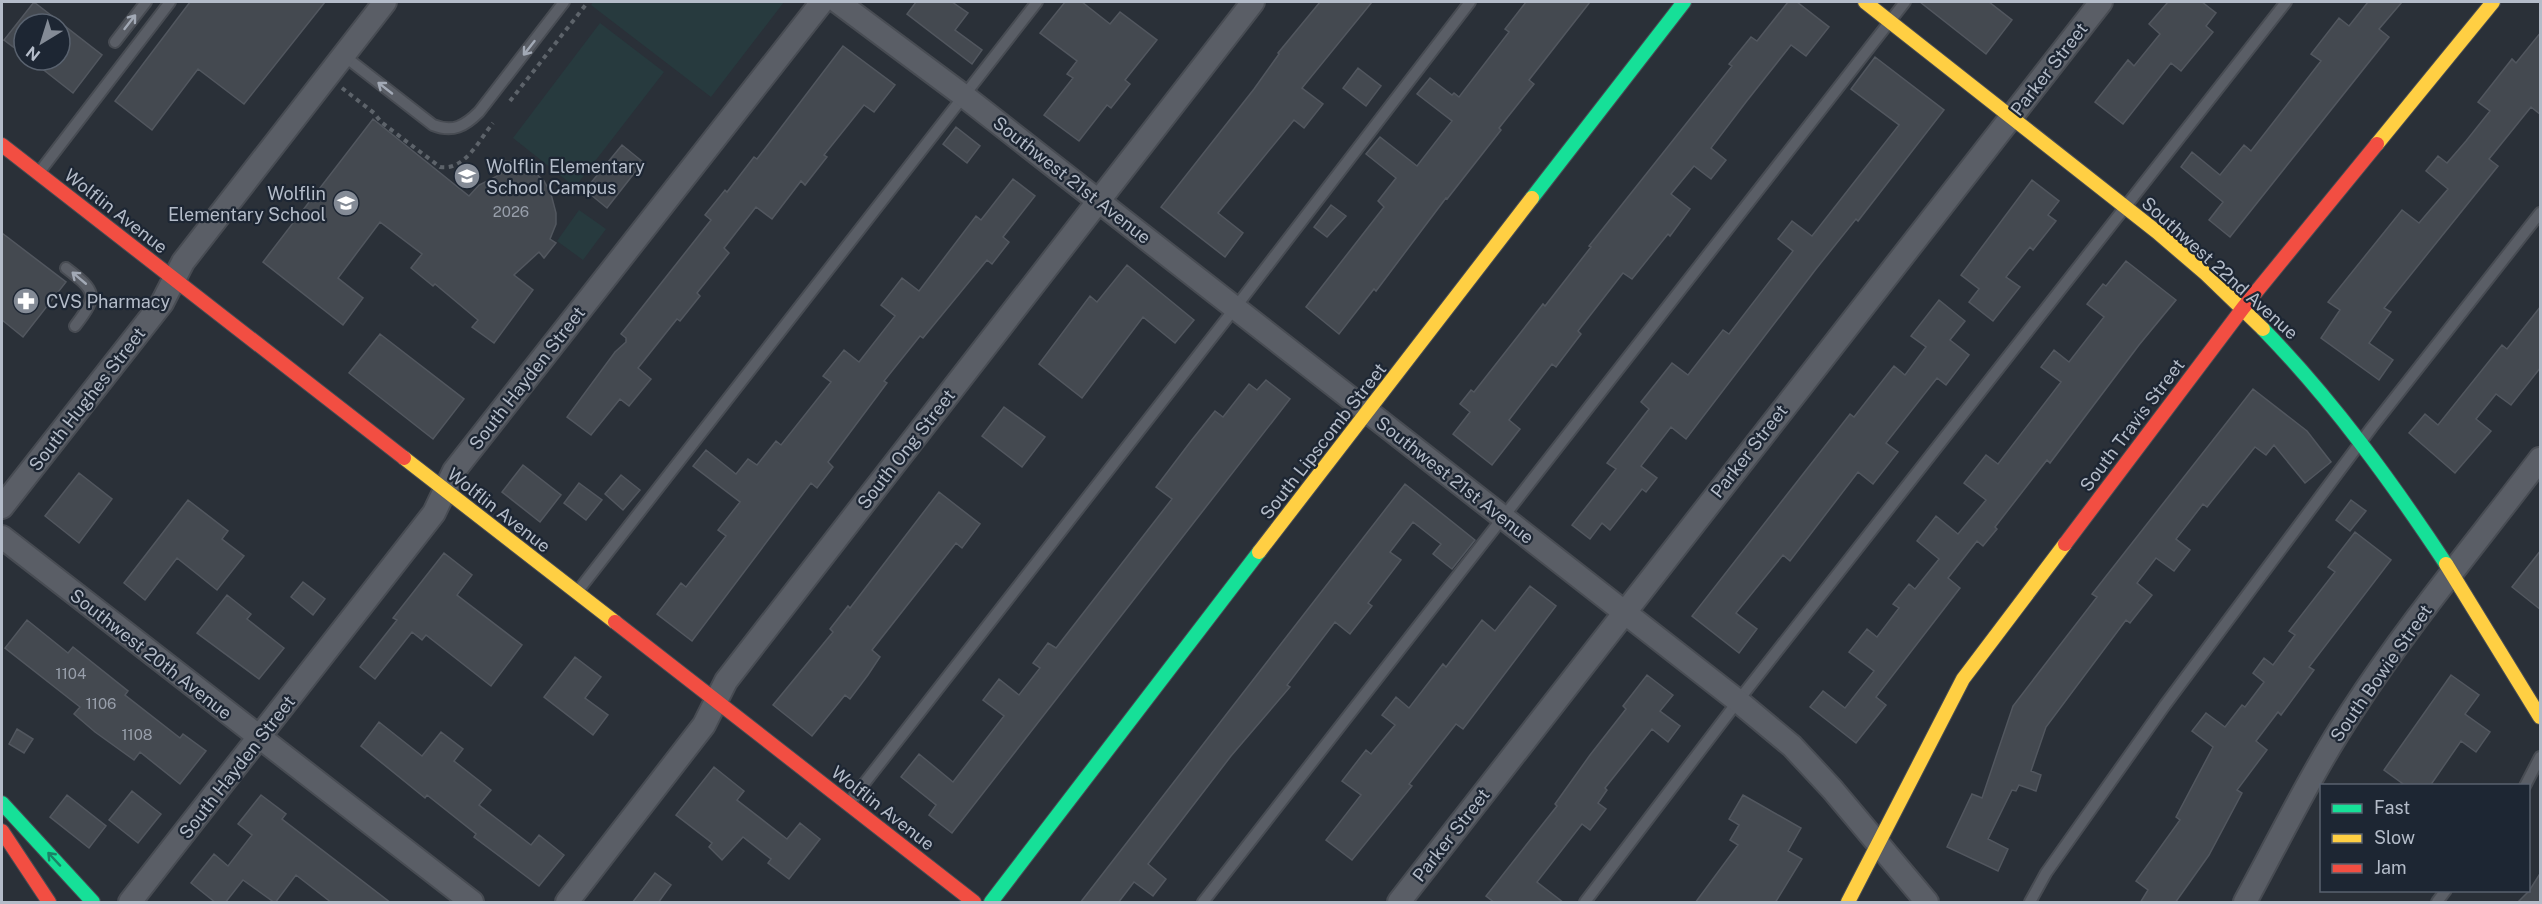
<svg xmlns="http://www.w3.org/2000/svg" width="2542" height="904" font-family="'Public Sans',sans-serif">
  <style>
    .green { fill: #273a3e }
    .building { fill: #444950; stroke: #52575f; stroke-width: 1.5 }
    .lines { fill: none; stroke-linecap: round; stroke-linejoin: round }
    .lane-casing { stroke: #484c53; stroke-width: 14 }
    .street-casing { stroke: #484c53; stroke-width: 26 }
    .fast-casing { stroke: #484c53; stroke-width: 16 }
    .slow-casing { stroke: #484c53; stroke-width: 16 }
    .jam-casing { stroke: #484c53; stroke-width: 16 }
    .path { stroke: #5d636a; stroke-width: 4; stroke-dasharray: 4.5 4.5; stroke-linecap: butt }
    .lane { stroke: #5a5e66; stroke-width: 10 }
    .street { stroke: #5a5e66; stroke-width: 22 }
    .fast { stroke: #16e098; stroke-width: 14 }
    .slow { stroke: #ffcf43; stroke-width: 14 }
    .jam { stroke: #f24e42; stroke-width: 14 }
    .oneway { stroke: #a2a9b5 }
    .oneway2 { stroke: #1a8366 }
    .labels { text-anchor: middle; dominant-baseline: central; stroke-width: 4.5; stroke-linejoin: round; paint-order: stroke }
    .number-label { font-size: 15px; fill: #989fab }
    .street-label { font-size: 18px; fill: #b4bcc9; stroke: #1d2633 }
    .poi-label { font-size: 18px; fill: #b4bcc9; stroke: #1d2633; text-anchor: start }
  </style>
  <rect width="100%" height="100%" fill="#2a3038"/>
  <path class="green" d="M593,2H784L711,97L591,5Z
    M600,23L664,72L575,187L513,138Z
    M579,210L606,229L583,260L557,241Z"/>
  <path class="building" d="M34,2L102,55L73,93L31,60H60V24H24V55L4,40Z
    M190,2H325L244,104L198,69L152,130L115,101Z
    M916,2H952L968,13L955,30L982,50L972,64L907,14Z
    M1065,2H1082L1110,24L1120,12L1157,40L1125,80L1130,84L1111,108L1107,105L1079,141L1044,115L1073,78L1067,74L1077,61L1040,33Z
    M1320,2H1372L1302,88L1323,104L1304,128L1294,120L1218,213L1243,233L1225,257L1161,207L1254,89L1279,54L1278,53Z
    M1526,2H1590L1529,80L1534,84L1499,128L1501,130L1447,199L1446,198L1376,291L1374,289L1339,334L1306,307L1384,207L1378,201L1396,178L1366,154L1380,137L1417,166L1452,121L1417,94L1430,78L1452,95L1454,93L1459,97L1509,32L1505,29Z
    M1788,2H1797L1829,27L1806,56L1791,45L1746,102L1711,148L1726,160L1711,179L1694,166L1671,194L1690,209L1670,236L1668,234L1632,279L1623,273L1578,331L1581,334L1556,367L1552,364L1509,420L1520,429L1492,465L1453,434L1470,412L1460,404L1471,390L1474,392L1543,304L1545,306L1591,247L1589,246L1732,66L1729,64L1751,37L1757,41Z
    M1920,2H1989L2012,20L1986,54Z
    M2168,2H2202L2216,13L2206,26L2213,32L2181,71L2171,63L2123,124L2095,102L2128,60L2134,66L2160,34L2149,24Z
    M2368,2H2402L2379,29L2389,37L2230,237L2209,220L2223,202L2181,167L2192,152L2220,175L2244,145L2251,151L2321,61L2311,54L2339,18L2349,26Z
    M2541,32V115L2531,107L2489,159L2498,166L2384,308L2391,312L2369,343L2393,360L2379,380L2321,338L2340,310L2328,302L2402,210L2419,223L2448,189L2426,171L2438,156L2447,163L2466,141L2490,111L2478,102L2512,59L2516,63Z
    M843,46L895,85L874,112L864,105L824,155L827,157L805,185L801,181L772,219L756,207L724,248L729,253L697,293L700,296L680,321L677,319L638,368L651,379L629,406L620,399L591,435L567,417L615,352L626,342V338L621,334L711,220L705,215L725,190L727,192L754,157L757,159Z
    M1875,57L1944,110L1858,221L1856,219L1816,269L1686,439L1671,427L1641,466L1657,478L1646,492L1642,489L1610,530L1602,523L1590,539L1572,525L1616,469L1607,463L1649,409L1641,402L1672,363L1688,375L1723,330L1729,334L1793,251L1778,239L1792,221L1812,236L1899,125L1851,89Z
    M1358,68L1381,86L1366,106L1343,88Z
    M373,119L469,196L479,185L501,174V161L516,162L532,170L544,181L551,194L556,213V224L550,239L556,243L544,258L539,252L514,275L533,290L494,343L472,327L478,320L435,284L433,286L411,268L422,254L380,222L338,278L363,298L343,325L263,262Z
    M956,127L980,146L967,163L943,144Z
    M622,145L643,162L607,208L585,190Z
    M1013,179L1035,196L1003,237L1009,242L992,264L987,260L923,338L920,336L884,381L887,383L828,462L833,467L817,488L811,483L692,641L657,614L681,583L686,587L726,536L718,530L740,502L693,466L706,450L736,474L748,459L757,465L776,441L781,445L831,382L823,376L844,350L859,362L895,316L881,305L902,278L919,291L976,216L981,220Z
    M2032,180L2059,201L2048,215L2056,221L2033,250L2030,247L2006,277L2020,287L1993,321L1969,302L1979,289L1961,275Z
    M1331,205L1346,216L1327,237L1314,227Z
    M2,233L66,282L23,337L2,320Z
    M2126,261L2176,300L2139,345L2050,463L2047,460L1995,527L1997,529L1983,546L1977,541L1948,578L1960,588L1876,697L1886,705L1856,743L1810,707L1823,691L1845,708L1874,671L1849,652L1867,629L1877,637L1899,608L1893,604L1909,584L1915,589L1939,559L1917,541L1936,516L1958,534L1986,500L1964,483L1986,455L1998,464L2061,382L2041,367L2054,350L2069,362L2104,317L2087,304L2103,284L2106,286Z
    M1127,265L1194,320L1175,343L1143,317L1082,398L1039,364L1090,296L1097,302Z
    M1939,300L1965,321L1950,340L1969,355L1946,385L1937,378L1886,443L1898,452L1873,484L1858,472L1790,561L1783,555L1736,613L1757,629L1739,653L1692,616L1850,414L1854,417L1894,366L1905,375L1926,347L1911,336Z
    M2541,306V367L2511,405L2496,394L2476,419L2491,431L2455,473L2409,433L2425,414L2438,425L2502,345L2507,349Z
    M380,334L464,399L433,439L349,373Z
    M1266,380L1290,399L952,833L929,815L936,805L901,777L919,754L953,782L1004,716L983,700L999,679L1019,695L1040,668L1033,663L1048,643L1056,648L1172,499L1156,487L1191,441L1215,411L1223,417L1249,384L1257,390Z
    M2253,389L2307,431L2331,462L2305,483L2274,445L2266,455L2255,447L2207,507L2203,504L2176,539L2190,550L2174,571L2156,558L2137,583L2152,595L2130,623L2126,620L2046,727L2031,771L2041,775L2036,791L2019,785L2016,791L2012,790L1988,839L2008,849L1998,871L1947,847L1972,794L1982,798L2013,706L2097,597L2092,594Z
    M1004,407L1045,437L1022,467L982,436Z
    M523,465L561,495L540,522L502,492Z
    M79,473L112,499L79,543L45,516Z
    M621,475L640,490L623,510L605,494Z
    M579,483L602,500L586,520L564,503Z
    M1405,484L1475,540L1452,569L1433,554L1441,544L1413,522L1390,552L1401,560L1368,603L1372,606L1350,634L1335,622L1287,685L1290,687L1231,756L1148,864L1166,879L1153,896L1134,882L1118,903H1080Z
    M939,492L980,524L962,548L956,543L872,650L880,657L868,675L850,699L845,695L812,736L773,705L833,632L830,629L848,606L850,608Z
    M188,500L228,531L222,539L244,556L217,590L177,558L145,600L124,583Z
    M2351,500L2366,511L2350,531L2336,520Z
    M2355,532L2391,560L2309,667L2314,670L2281,715L2278,712L2256,741L2267,750L2237,790L2242,793L2209,855L2175,903H2140L2148,890L2136,881L2180,820L2176,817L2213,747L2192,731L2206,713L2225,727L2242,705L2245,707L2264,682L2253,673L2264,658L2273,665L2295,635L2289,631L2335,572L2328,567Z
    M2541,550V610L2512,587Z
    M444,553L472,575L457,595L522,645L491,686L426,635L422,640L412,632L375,679L360,667L397,620L393,618Z
    M303,582L325,599L313,615L291,597Z
    M1530,586L1556,606L1463,729L1456,724L1409,784L1412,786L1352,860L1326,840L1361,795L1342,781L1366,750L1371,754L1395,725L1382,715L1396,697L1409,708L1443,664L1446,667L1482,620L1495,631Z
    M227,595L251,614L247,619L284,648L259,679L197,633Z
    M27,620L68,653L73,647L128,691L125,695L180,738L183,734L206,751L180,784L140,752L134,760L95,732L74,714L80,707L5,648Z
    M575,657L601,677L585,698L608,715L593,735L544,697Z
    M1647,675L1673,695L1660,711L1680,726L1668,742L1652,729L1605,788L1607,790L1598,803L1606,809L1590,830L1582,824L1537,882L1564,903H1495L1486,896L1557,806L1555,804L1590,755L1626,709L1623,706Z
    M2451,675L2479,695L2465,714L2490,732L2476,752L2461,741L2430,786H2406L2384,770Z
    M379,722L422,756L441,732L463,749L454,761L491,790L479,805L531,845L539,835L564,855L539,886L474,837L476,834L427,795L425,798L361,746Z
    M17,729L33,739L24,753L9,744Z
    M714,767L744,791L737,800L787,839L800,823L820,839L789,879L768,863L771,859L743,837L722,860L709,847L712,843L676,815Z
    M132,791L161,814L138,843L109,820Z
    M67,795L106,826L89,848L50,817Z
    M261,795L286,814L282,819L391,903H332L296,875L275,903L243,880L225,903H216L191,883L214,854L228,866L252,835L238,824Z
    M1743,795L1801,828L1788,851L1802,859L1775,903H1695L1738,845L1730,840L1739,825L1729,819Z
    M2541,872V903H2517L2529,891Z
    M655,873L671,885L658,903H632Z"/>
  <g class="lines">
    <defs>
      <path id="lane" d="M115,42L146,2
        M343,55L433,125C453,133 465,126 479,112L564,2
        M41,170L170,2
        M66,268C96,291 99,295 75,326
        M578,591L1037,2
        M2525,786L2540,757
        M849,803L1235,308L1470,2
        M1203,902L1905,2
        M1585,902L1738,701L2286,2
        M2030,902L2046,873L2165,705L2372,427L2540,213
        M2437,902L2446,890"/>
      <path id="street" d="M838,2L964,96L1738,701L1792,746L1832,789L1927,902
        M2,507L162,303L183,262L385,2
        M2,537L472,902
        M130,902L434,513L454,471L822,2
        M567,902L704,725L726,681L1253,2
        M1399,902L2101,2
        M2245,902C2280,838 2312,772 2352,711C2409,623 2477,542 2540,459"/>
      <path id="fast" d="M1532,198L1684,2
        M2263,329C2333,401 2391,481 2446,564
        M2,803L93,902
        M991,902L1259,552"/>
      <path id="slow" d="M1865,2L2157,232L2206,274L2263,329
        M2377,144L2493,2
        M404,458L615,622
        M1259,552L1532,198
        M2446,564L2540,717
        M1848,902L1963,679L2065,544"/>
      <path id="jam" d="M2,145L404,458
        M2065,544L2243,308L2377,144
        M615,622L974,902
        M2,831L49,902"/>
    </defs>
    <use href="#lane" class="lane-casing"/>
    <use href="#street" class="street-casing"/>
    <use href="#fast" class="fast-casing"/>
    <use href="#slow" class="slow-casing"/>
    <use href="#jam" class="jam-casing"/>
    <path class="path" d="M342,88L374,113L381,122L440,167C465,171 479,140 493,123
      M510,101L588,2"/>
    <use href="#lane" class="lane"/>
    <use href="#street" class="street"/>
    <use href="#fast" class="fast"/>
    <use href="#slow" class="slow"/>
    <use href="#jam" class="jam"/>
  </g>
  <defs><path id="oneway-shaft" d="M-6 0H5M1.5-3L5.5 0L1.5 3" fill="none" stroke-width="1.6" stroke-linecap="round" stroke-linejoin="round" transform="scale(1.5)"/></defs>
  <g class="oneway">
    <use href="#oneway-shaft" transform="translate(130 22) rotate(-52)"/>
    <use href="#oneway-shaft" transform="translate(529 48) rotate(128)"/>
    <use href="#oneway-shaft" transform="translate(385 88) rotate(-142)"/>
    <use href="#oneway-shaft" transform="translate(79 278) rotate(-140)"/>
  </g>
  <use class="oneway2" href="#oneway-shaft" transform="translate(54 859) rotate(-133)"/>
  <defs>
    <symbol id="school-disc" viewBox="-11 -11 22 22"><circle r="9.5" fill="#848b96" stroke="#1d2633"/><path d="M0-5L7-2L0 1L-7-2ZM-4 1L0 2.5L4 1V4Q0 6-4 4Z" fill="#fff"/></symbol>
    <symbol id="pharmacy-disc" viewBox="-11 -11 22 22"><circle r="9.5" fill="#848b96" stroke="#1d2633"/><path d="M-2-6h4v4h4v4h-4v4h-4v-4h-4v-4h4Z" fill="#fff"/></symbol>
  </defs>
  <g fill-rule="evenodd">
    <use href="#school-disc" x="452" y="161" width="30" height="30"/>
    <use href="#school-disc" x="331" y="188" width="30" height="30"/>
    <use href="#pharmacy-disc" x="11" y="286" width="30" height="30"/>
  </g>
  <g class="labels">
    <g class="number-label">
      <text x="511" y="211">2026</text>
      <text x="71" y="673">1104</text>
      <text x="101" y="703">1106</text>
      <text x="137" y="734">1108</text>
    </g>
    <g class="street-label">
      <text transform="translate(2049 69) rotate(-52)">Parker Street</text>
      <text transform="translate(1072 180) rotate(38)">Southwest 21st Avenue</text>
      <text transform="translate(116 211) rotate(38)">Wolflin Avenue</text>
      <text transform="translate(2220 268) rotate(42)">Southwest 22nd Avenue</text>
      <text transform="translate(527 378) rotate(-52)">South Hayden Street</text>
      <text transform="translate(87 399) rotate(-52)">South Hughes Street</text>
      <text transform="translate(2132 425) rotate(-53)">South Travis Street</text>
      <text transform="translate(1323 441) rotate(-52)">South Lipscomb Street</text>
      <text transform="translate(906 449) rotate(-52)">South Ong Street</text>
      <text transform="translate(1749 451) rotate(-52)">Parker Street</text>
      <text transform="translate(1455 480) rotate(38)">Southwest 21st Avenue</text>
      <text transform="translate(499 510) rotate(38)">Wolflin Avenue</text>
      <text transform="translate(151 654) rotate(38)">Southwest 20th Avenue</text>
      <text transform="translate(2381 673) rotate(-55)">South Bowie Street</text>
      <text transform="translate(237 767) rotate(-52)">South Hayden Street</text>
      <text transform="translate(883 808) rotate(38)">Wolflin Avenue</text>
      <text transform="translate(1451 835) rotate(-52)">Parker Street</text>
    </g>
    <g class="poi-label">
      <text x="486" y="166">Wolflin Elementary<tspan x="486" dy="21">School Campus</tspan></text>
      <text x="326" y="193" text-anchor="end">Wolflin<tspan x="326" dy="21">Elementary School</tspan></text>
      <text x="46" y="301">CVS Pharmacy</text>
    </g>
  </g>
  <rect width="2542" height="904" fill="none" stroke="#b4bcc9" stroke-width="6"/>
  <rect x="2320" y="784" width="210" height="108" fill="#1d2633" stroke="#59626f" stroke-width="1.5"/>
  <rect x="2332" y="804" width="30" height="9" fill="#16e098" stroke="#59626f" stroke-width="1.5"/>
  <text x="2374" y="814" font-size="18" fill="#b4bcc9">Fast</text>
  <rect x="2332" y="834" width="30" height="9" fill="#ffcf43" stroke="#59626f" stroke-width="1.5"/>
  <text x="2374" y="844" font-size="18" fill="#b4bcc9">Slow</text>
  <rect x="2332" y="864" width="30" height="9" fill="#f24e42" stroke="#59626f" stroke-width="1.5"/>
  <text x="2374" y="874" font-size="18" fill="#b4bcc9">Jam</text>
  <g transform="translate(42 42) rotate(218)"><circle r="28" fill="#1d2633" stroke="#59626f" stroke-width="1.5"/>
  <path d="M0-4.5L10 22L0 15L-10 22Z" fill="#848b96"/>
  <text y="-9" font-size="16" font-weight="bold" text-anchor="middle" fill="#b4bcc9">N</text>
  </g>
</svg>
